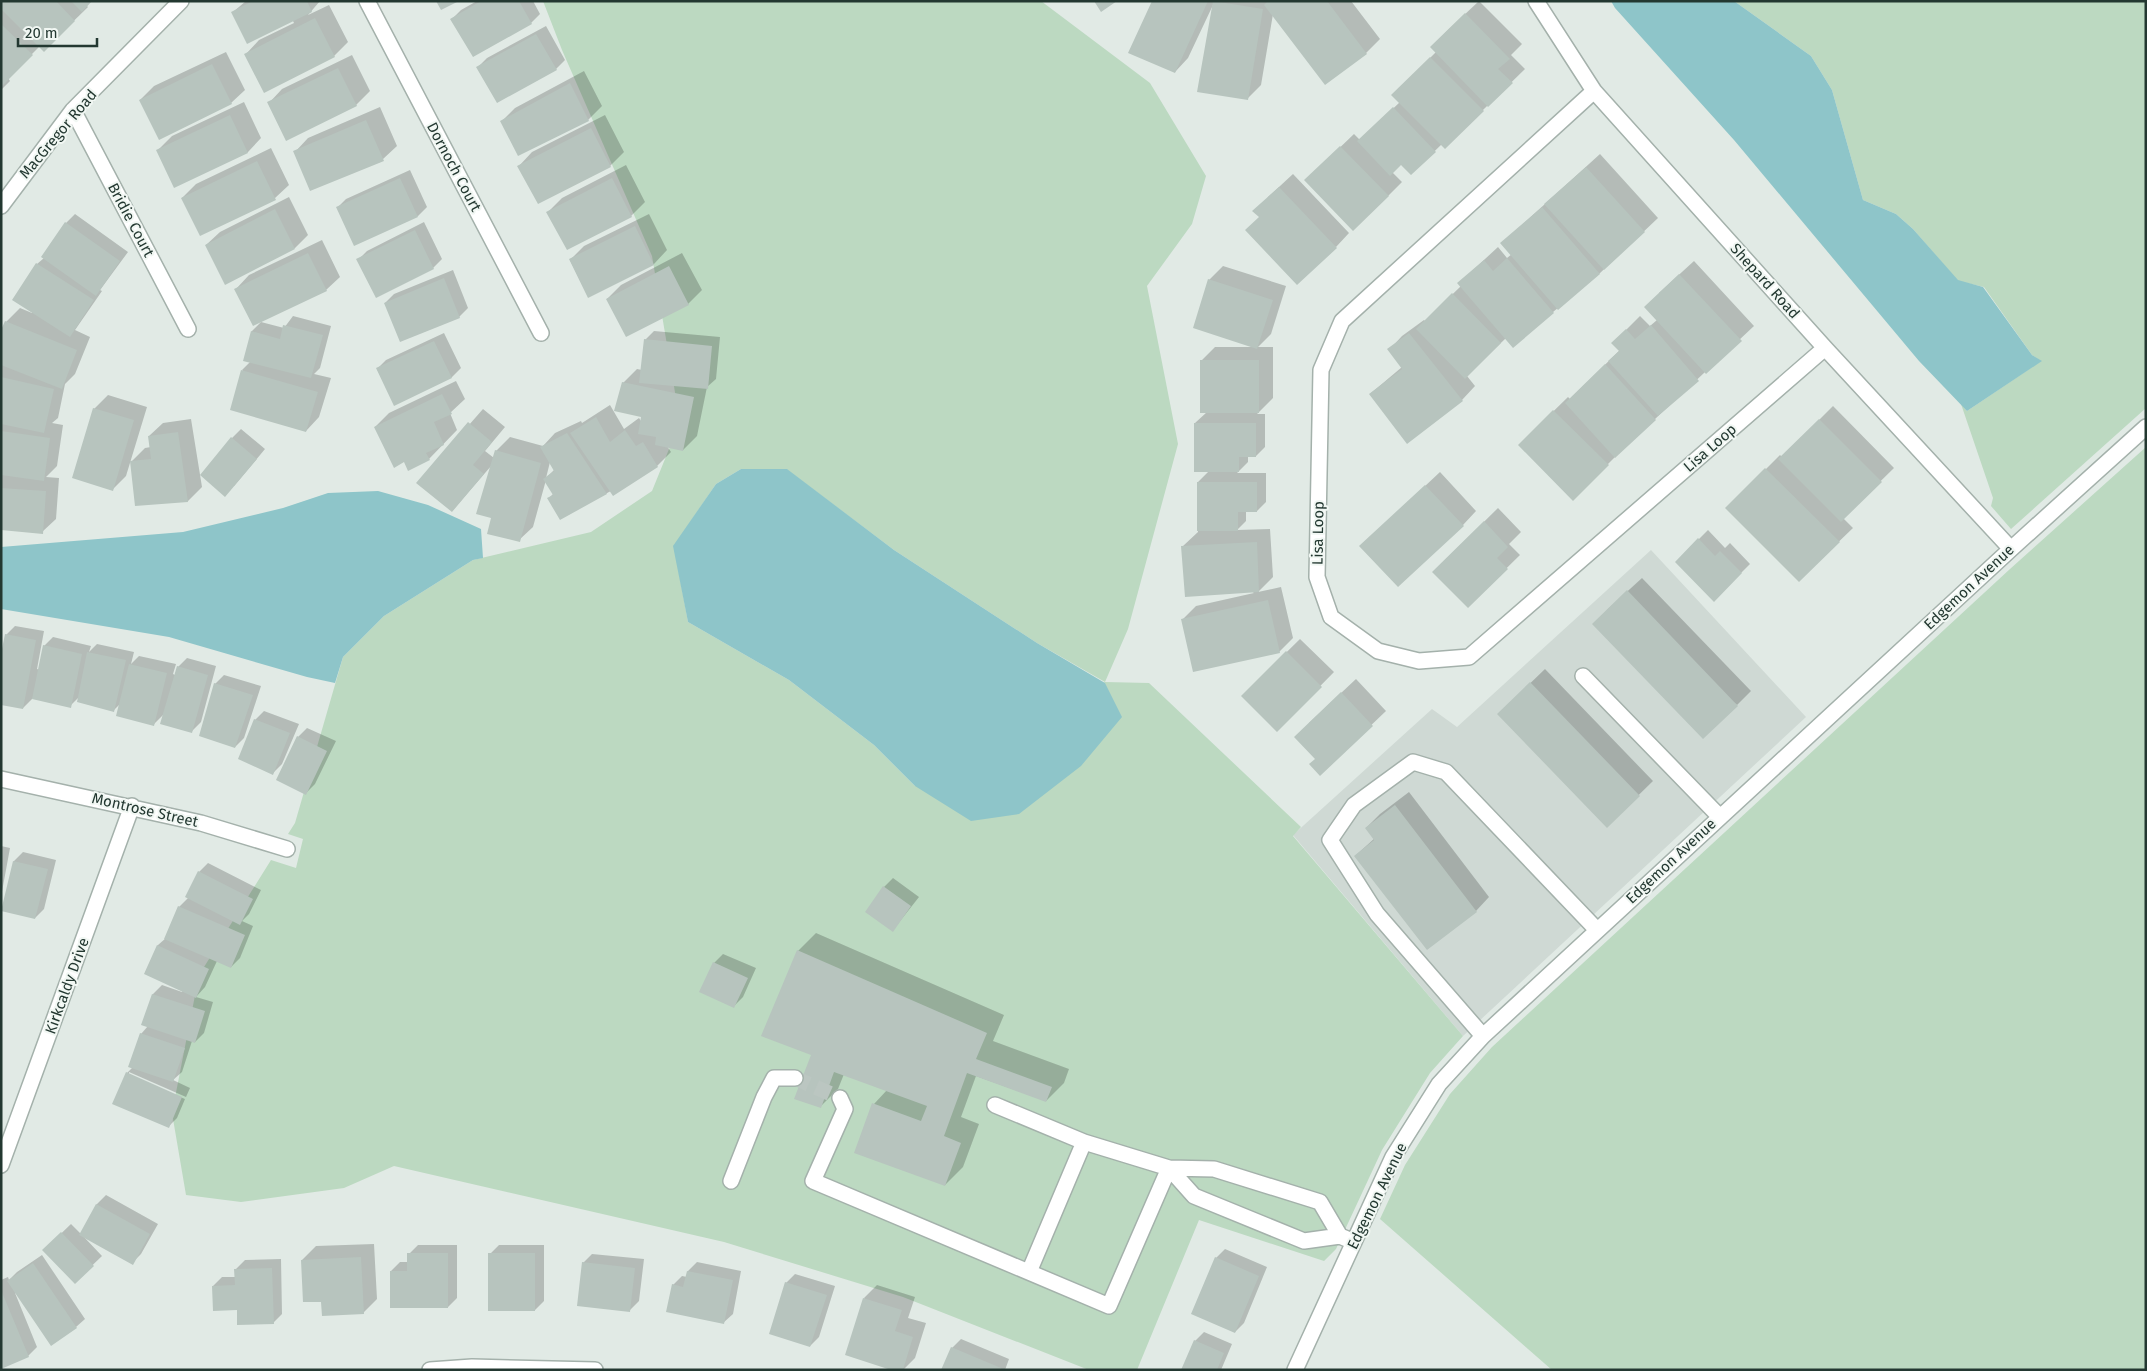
<svg xmlns="http://www.w3.org/2000/svg" width="2147" height="1371" font-family="'Fira Sans',sans-serif">
  <style>
    .built { fill: #cfd9d4 }
    .green { fill: #bcd9c1; fill-rule: evenodd }
    .water { fill: #8ec5c9 }
    .shadow { fill: #0003; fill-rule: evenodd }
    .building { fill: #b7c4be }
    .lines { fill: none; stroke-linecap: round; stroke-linejoin: round }
    .minor-tunnel { stroke: #bbc6c1; stroke-width: 15; stroke-dasharray: 15 8; stroke-linecap: butt }
    .minor-casing { stroke: #a4b1ab; stroke-width: 18 }
    .minor { stroke: #fff; stroke-width: 15 }
    .labels { text-anchor: middle; dominant-baseline: central; stroke-width: 4; stroke-linejoin: round; paint-order: stroke }
    .street-label { font-size: 15px; fill: #233831; stroke: #f1f7f3 }
  </style>
  <rect width="100%" height="100%" fill="#e1eae5"/>
  <path class="built" d="M1651,550L1806,717L1463,1036L1293,835L1432,709L1457,727Z"/>
  <path class="green" d="M543,1H1041L1150,83L1206,176L1192,224L1147,286L1178,444L1128,629L1105,682L1149,683L1301,827L1293,836L1463,1036L1430,1073L1382,1150L1336,1249L1324,1261L1199,1220L1137,1370H1089L903,1297L724,1242L394,1166L344,1188L241,1202L186,1195L172,1113L199,975L271,860L296,868L303,839L288,834L295,823L343,657L384,616L473,560L591,532L652,491L680,422L652,256L562,50ZM741,469H786L894,550L1037,643L1105,682L915,786L874,745L789,680L688,622L674,546L716,484Z
    M1734,1H2146V408L2011,529L1991,506L1993,498L1961,404L1967,411L2041,361L2032,355L1984,287L1958,281L1913,229L1896,214L1863,200L1832,90L1811,56Z
    M2146,447V1370H1552L1380,1219L1405,1165L1450,1094L1492,1047L2010,569Z"/>
  <path class="water" d="M1611,1H1734L1811,56L1832,90L1863,200L1896,214L1913,229L1958,280L1983,287L2032,355L2042,361L1967,411L1919,361L1734,140L1615,8Z
    M741,469H787L894,550L1037,643L1105,683L1122,717L1081,766L1019,814L971,821L915,786L874,745L789,680L688,622L673,546L716,484Z
    M378,491L428,505L481,529L483,558L473,560L384,616L343,657L335,683L307,677L169,637L1,609V547L183,532L283,508L328,493Z"/>
  <path class="shadow" d="M1,1H90L86,5L88,7L44,50L40,46L8,78L10,81L1,90Z
    M246,1H320L308,15L329,5L348,42L334,56L265,91L246,54L259,40L294,23L293,21L233,12Z
    M477,1H533L540,14L531,23L452,19L461,10Z
    M1154,1H1351L1380,39L1366,53L1326,83L1273,14L1261,85L1247,99L1213,5L1188,58L1175,72Z
    M1479,1L1522,44L1511,55L1525,69L1445,147L1442,144L1411,174L1401,163L1392,172L1402,182L1388,196L1306,180L1354,134L1360,140L1400,102L1393,95L1436,52L1445,33Z
    M546,26L565,60L556,69L478,67L487,58Z
    M226,52L245,90L231,103L140,100L154,86Z
    M352,55L370,91L356,105L269,103L282,89Z
    M584,71L602,106L588,120L502,121L515,108Z
    M244,102L261,138L248,152L175,186L158,150L172,136Z
    M380,107L397,146L383,159L295,152L308,138Z
    M605,115L624,152L610,166H519L532,152Z
    M271,148L289,185L275,198H182L196,184Z
    M1600,154L1658,218L1599,274L1553,312L1506,338L1467,376L1475,386L1462,400L1370,394L1402,367L1389,350L1402,336L1424,320L1425,321L1461,286L1459,283L1498,247L1507,258L1512,254L1502,243Z
    M626,165L645,202L631,216L548,212L562,198Z
    M410,170L427,207L418,216L337,208L346,199Z
    M1293,174L1349,233L1336,247L1260,217L1268,197Z
    M289,197L308,235L295,248L206,245L220,232Z
    M75,214L128,252L100,290L102,291L75,330L90,337L75,374L65,384L58,418L52,423L63,425L57,466L46,477L59,478L56,519L42,532L1,529V333L6,322L20,308L32,313L37,264L44,258L66,223Z
    M649,214L667,250L654,264L588,296L570,260L584,246Z
    M424,222L442,259L433,268L358,260L367,251Z
    M322,240L340,277L326,290L236,289L249,275Z
    M682,253L702,290L688,304L607,299L621,285Z
    M1694,261L1754,326L1621,451L1573,499L1519,445L1568,397L1570,399L1620,350L1613,343L1640,316L1650,326L1657,320L1659,293Z
    M1223,266L1286,286L1271,334L1258,347H1273V398L1257,414H1265V447L1256,456H1248V462L1237,473H1266V502L1257,511H1246V521L1237,530L1270,529L1273,577L1258,592L1281,587L1293,638L1279,652L1182,620L1196,606L1254,593L1183,546L1198,532V482L1209,471L1195,423L1207,412L1201,361L1215,347H1254L1209,280Z
    M453,270L468,308L459,317L385,303L394,294Z
    M293,316L331,326L320,368L314,374L331,378L319,417L306,431L242,370L251,361L252,331L261,322L284,328Z
    M654,331L720,337L716,379L707,387L697,436L683,450L667,446L671,452L657,466L561,518L549,498L554,493L546,480L533,527L519,540L493,518L492,465L452,511L418,483L483,409L505,427L485,451L494,458L496,451L510,437L543,446L555,433L581,421L582,423L610,405L624,429L639,418L641,421L642,416L623,383L637,369L642,370L645,340ZM550,462L555,469L546,478Z
    M444,333L461,368L452,377L395,404L377,369L386,360Z
    M456,381L465,399L450,413L457,430L429,459L404,461L375,427L389,413Z
    M108,395L147,407L126,476L112,490L94,409Z
    M1833,406L1894,468L1843,518L1853,528L1799,580L1727,508L1780,455L1782,457Z
    M191,419L202,487L188,501L136,505L131,462L145,448L151,447L149,436L163,423Z
    M241,429L265,449L234,486L232,438Z
    M1440,472L1476,511L1463,525L1375,533Z
    M1498,508L1521,532L1509,544L1520,555L1468,606L1433,572Z
    M1708,530L1725,548L1730,543L1750,564L1714,600L1676,562Z
    M1642,578L1751,691L1737,705L1607,610Z
    M15,626L44,631L37,669L40,670L44,646L53,637L91,646L89,652L97,644L134,652L131,664L139,656L176,664L173,674L175,675L178,667L187,658L216,666L201,722L192,731L164,714L154,724L121,703L113,711L79,697L70,706L33,698L23,708L6,635Z
    M1300,639L1334,672L1277,730L1242,696Z
    M1545,669L1653,781L1607,826L1512,701Z
    M224,675L261,686L244,738L235,747L215,684Z
    M1356,679L1386,711L1320,774L1309,723Z
    M264,711L299,724L282,764L273,773L255,720Z
    M307,728L336,741L315,784L306,793L298,737Z
    M1409,792L1489,897L1476,911L1355,856L1375,838L1366,828L1380,814Z
    M1,846L10,848L1,897Z
    M23,852L56,860L44,909L35,918L2,910L14,861Z
    M208,863L261,890L249,914L242,921L253,926L240,958L231,967L217,961L205,987L196,997L213,1002L204,1033L195,1042L192,1041L182,1072L173,1080L190,1088L186,1097L129,1072V1075L185,1099L177,1118L168,1127L127,1073L133,1067L141,1034L148,1026L143,1024L153,994L162,985L182,992L183,990L145,973L158,945L166,938L179,907L189,897L199,872Z
    M893,878L919,897L893,930L884,887Z
    M816,933L1004,1015L993,1041L1069,1069L1064,1083L1046,1101L976,1076L961,1117L979,1124L963,1167L945,1185L874,1104L887,1090L844,1074L838,1089L820,1107L798,951Z
    M723,954L756,968L743,997L734,1006L714,963Z
    M106,1195L158,1224L141,1254L132,1263L83,1236L102,1256L75,1282L44,1250L71,1224L81,1234L97,1204Z
    M374,1244L377,1299L363,1313L322,1300L302,1260L316,1246Z
    M418,1245H457V1298L448,1307L391,1271L400,1262H409V1254Z
    M499,1245H544V1301L535,1310L490,1254Z
    M1225,1249L1267,1267L1244,1323L1235,1332L1216,1258Z
    M592,1254L644,1259L639,1301L630,1310L583,1263Z
    M42,1255L85,1319L76,1327L15,1293L37,1347L28,1356L1,1368V1280L8,1277L9,1280L17,1272Z
    M281,1259L282,1314L273,1323L238,1309L213,1286L222,1277H236V1269L245,1260Z
    M697,1262L741,1271L733,1314L723,1323L673,1285L682,1276L687,1277L688,1271Z
    M795,1274L835,1286L819,1337L810,1346L786,1283Z
    M877,1285L915,1297L908,1318L926,1323L915,1358L903,1370L864,1298Z
    M1204,1332L1232,1344L1221,1370H1182L1195,1341Z
    M961,1339L1009,1359L1005,1370H943L952,1348Z"/>
  <path class="building" d="M1,1H56L75,21L44,52L1,9Z
    M71,1H92L82,12Z
    M253,1H307L312,12L247,44L231,12Z
    M436,1H459L441,10Z
    M481,1H519L532,24L473,57L450,19Z
    M1094,1H1117L1101,12Z
    M1152,1H1208L1175,73L1128,53Z
    M1213,1L1263,9L1248,100L1197,92Z
    M1268,1H1327L1367,54L1325,85L1264,5Z
    M1465,13L1510,59L1498,69L1513,83L1488,107L1430,47Z
    M315,18L335,57L264,93L244,54Z
    M1,24L33,55L1,87Z
    M536,34L557,70L497,103L476,67Z
    M1430,57L1484,111L1445,149L1391,95Z
    M212,64L232,104L159,140L139,100Z
    M338,68L357,106L286,141L267,102Z
    M570,83L589,121L518,156L500,121Z
    M1393,107L1436,152L1411,175L1401,165L1390,176L1357,141Z
    M230,115L248,153L174,188L156,150Z
    M366,120L384,161L310,191L293,151Z
    M591,128L611,167L538,204L517,166Z
    M1340,146L1389,196L1353,231L1304,180Z
    M257,161L276,200L200,236L181,198Z
    M1586,167L1645,232L1604,270L1544,204Z
    M400,178L418,217L354,246L336,207Z
    M612,178L632,217L567,250L546,212Z
    M1279,187L1337,248L1297,285L1245,230L1259,217L1252,211Z
    M1542,207L1600,274L1558,310L1500,243Z
    M275,209L295,249L225,285L205,245Z
    M65,222L120,261L96,296L41,257Z
    M635,226L654,265L588,298L569,259Z
    M415,230L434,269L376,298L356,259Z
    M308,253L327,291L253,326L234,289Z
    M1507,258L1554,313L1513,348L1457,283L1484,260L1493,271Z
    M36,263L94,300L70,337L12,300Z
    M669,266L689,305L626,337L606,299Z
    M1679,274L1742,341L1706,374L1644,307Z
    M444,278L460,318L400,342L384,303Z
    M1208,279L1273,300L1257,349L1193,328Z
    M1452,293L1501,343L1465,379L1416,329Z
    M5,321L77,350L62,389L1,365V330Z
    M283,325L323,335L311,378L243,361L251,331L280,339Z
    M1651,325L1699,381L1658,416L1608,361L1619,351L1611,343L1626,329L1635,339Z
    M1409,333L1463,401L1407,444L1369,394L1402,369L1387,349Z
    M644,339L712,346L708,389L639,383Z
    M434,341L452,378L394,406L376,368Z
    M1200,360H1259V413H1200Z
    M1605,364L1656,420L1615,458L1565,403Z
    M241,370L318,392L306,432L230,410Z
    M1,377L54,389L44,433L1,424Z
    M622,382L694,397L683,451L655,445L656,437L638,434L641,417L614,411Z
    M442,394L452,414L434,422L444,445L426,453L430,460L408,471L404,462L394,468L374,427Z
    M93,408L134,420L113,491L72,478Z
    M1553,410L1609,465L1573,501L1518,445Z
    M596,417L610,442L625,430L636,446L643,442L658,467L613,496L570,433Z
    M1819,419L1882,482L1841,522L1778,459Z
    M468,422L492,442L473,465L484,474L452,512L416,483Z
    M1194,423H1256V457H1239V472H1194Z
    M1,431L50,438L44,481L1,475Z
    M178,432L188,502L135,506L130,461L151,459L148,436Z
    M567,433L607,494L560,520L547,498L553,495L543,479L554,471L540,447Z
    M231,437L257,459L225,497L200,475Z
    M495,450L541,463L520,542L487,534L491,518L476,514Z
    M1765,468L1840,542L1799,582L1725,508Z
    M1197,482H1257V512H1238V531H1197Z
    M1425,485L1464,526L1398,587L1359,546Z
    M1,488L46,491L43,534L1,530Z
    M1484,521L1508,547L1497,558L1508,569L1468,608L1432,572Z
    M1698,538L1715,556L1720,551L1742,573L1714,602L1675,562Z
    M1257,542L1259,592L1185,597L1181,546Z
    M1627,590L1738,706L1703,739L1592,624Z
    M1268,600L1280,653L1193,672L1181,619Z
    M5,634L36,640L23,709L1,705V654Z
    M43,645L82,654L71,708L32,699Z
    M1286,651L1322,687L1277,732L1241,696Z
    M87,652L126,660L114,712L77,702Z
    M129,664L167,673L154,726L116,716Z
    M177,666L208,675L192,733L160,724Z
    M1530,682L1640,796L1607,828L1497,714Z
    M214,683L253,695L235,748L199,736Z
    M1341,692L1373,726L1320,776L1309,764L1315,759L1294,737Z
    M254,719L290,733L273,775L238,759Z
    M297,736L327,751L306,795L276,780Z
    M1395,805L1477,912L1427,950L1354,856L1374,840L1365,828Z
    M13,861L48,869L35,919L1,911Z
    M198,871L253,899L240,925L185,897Z
    M883,886L911,906L893,932L865,912Z
    M178,906L245,935L231,968L164,939Z
    M157,945L209,969L196,998L144,974Z
    M797,950L987,1033L976,1059L1052,1087L1046,1102L967,1073L944,1136L961,1143L945,1186L854,1153L872,1103L921,1121L927,1106L834,1072L821,1108L794,1099L811,1055L761,1036Z
    M713,962L748,978L734,1008L699,992Z
    M152,994L205,1011L195,1043L141,1025Z
    M140,1033L185,1048L173,1082L128,1067Z
    M126,1072L182,1097L169,1128L112,1104Z
    M96,1204L150,1234L133,1265L79,1235Z
    M61,1232L94,1266L75,1284L42,1250Z
    M407,1253H448V1308H390V1271H407Z
    M488,1253H535V1311H488Z
    M361,1257L364,1314L322,1316L321,1302H303L301,1260Z
    M1215,1257L1259,1276L1235,1333L1191,1314Z
    M582,1262L635,1268L630,1312L577,1306Z
    M33,1263L77,1328L51,1346L7,1281Z
    M272,1268L274,1324L237,1325V1310L213,1311L212,1286L235,1285L234,1269Z
    M687,1271L733,1280L724,1324L666,1312L672,1284L683,1287Z
    M785,1282L827,1295L810,1347L769,1334Z
    M1,1290L29,1357L1,1369Z
    M863,1298L902,1310L895,1331L913,1337L903,1370H891L845,1355Z
    M1194,1340L1224,1353L1217,1370H1181Z
    M951,1347L1001,1368V1370H941Z"/>
  <g class="lines">
    <path class="minor-tunnel" d="M795,1078L840,1098"/>
    <defs>
      <path id="minor" d="M367,1L541,333
        M1536,1L1594,91L1825,348L2011,549
        M1594,91L1342,321L1321,370L1317,577L1331,617L1378,651L1419,661L1469,657L1825,348
        M73,110L188,329
        M1,206L73,110L181,1
        M1583,676L1719,816
        M1,779L201,823L287,849
        M1483,1036L1377,914L1330,840L1354,805L1413,762L1446,772L1597,930
        M840,1098L845,1109L813,1181L1109,1306L1169,1168L1084,1142L995,1105
        M1,1165L132,806
        M731,1181L764,1097L774,1078H795
        M1340,1236L1320,1202L1214,1169L1169,1168L1194,1196L1304,1241L1340,1236L1354,1242
        M1029,1272L1084,1142
        M430,1370L472,1367L595,1370
        M1295,1370L1393,1157L1439,1084L1483,1036L2011,549L2146,427"/>
    </defs>
    <use href="#minor" class="minor-casing"/>
    <use href="#minor" class="minor"/>
  </g>
  <g class="labels">
    <g class="street-label">
      <text transform="translate(58 134) rotate(-50)">MacGregor Road</text>
      <text transform="translate(454 167) rotate(62)">Dornoch Court</text>
      <text transform="translate(131 220) rotate(62)">Bridie Court</text>
      <text transform="translate(1765 281) rotate(48)">Shepard Road</text>
      <text transform="translate(1710 448) rotate(-41)">Lisa Loop</text>
      <text transform="translate(1318 533) rotate(-89)">Lisa Loop</text>
      <text transform="translate(1969 587) rotate(-43)">Edgemon Avenue</text>
      <text transform="translate(145 810) rotate(13)">Montrose Street</text>
      <text transform="translate(1671 861) rotate(-43)">Edgemon Avenue</text>
      <text transform="translate(67 986) rotate(-70)">Kirkcaldy Drive</text>
      <text transform="translate(1377 1196) rotate(-64)">Edgemon Avenue</text>
    </g>
  </g>
  <rect width="2147" height="1371" fill="none" stroke="#233831" stroke-width="5"/>
  <path d="M18 38v8h79v-8" fill="none" stroke="#233831" stroke-width="2.5"/>
  <text x="25" y="38" font-size="15" fill="#233831" stroke="#f1f7f3" stroke-width="4" paint-order="stroke">20 m</text>
</svg>
